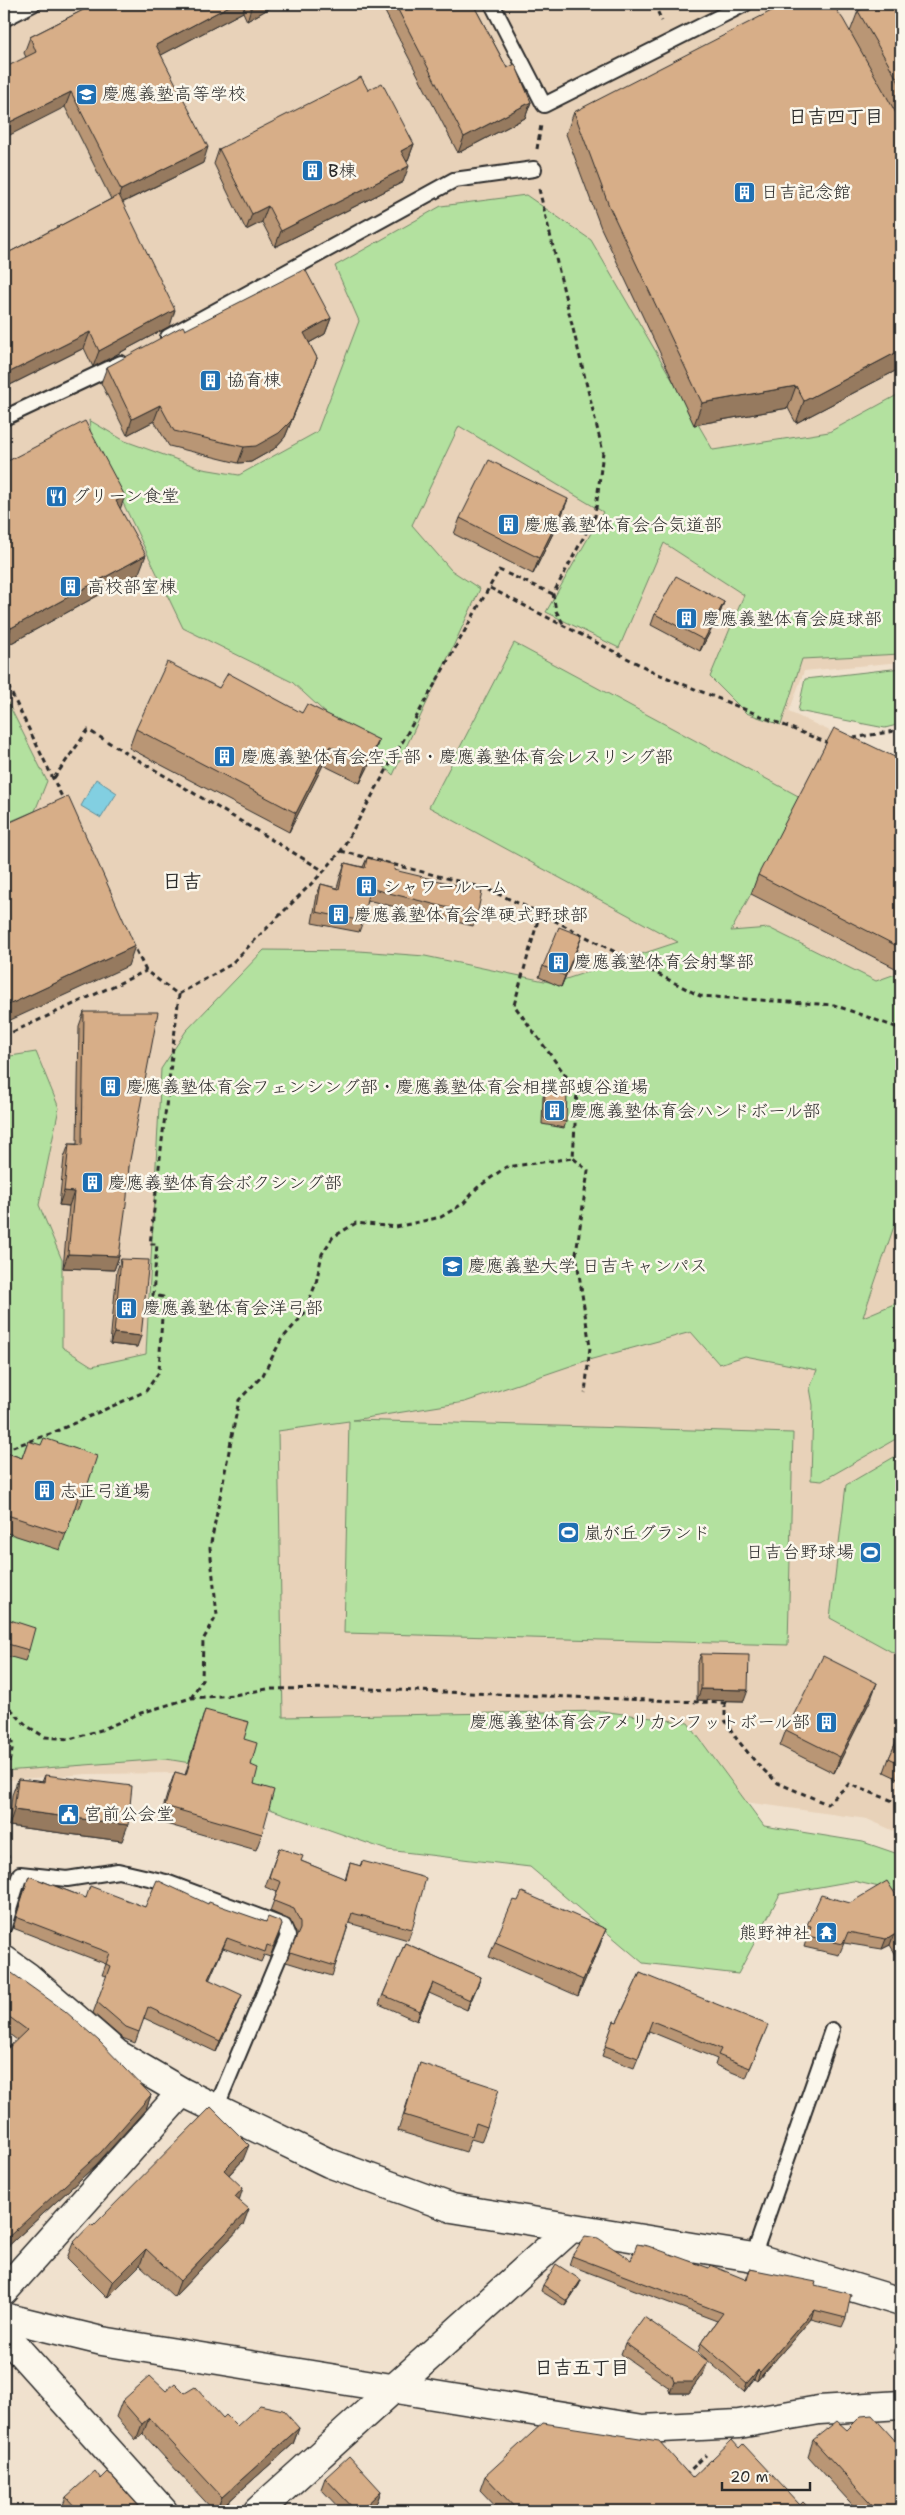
<svg xmlns="http://www.w3.org/2000/svg" width="905" height="2515" font-family="'Shantell Sans','Klee One',sans-serif">
  <style>
    .built { fill: #e8d2b9 }
    .green { fill: #b3e19f; stroke: #6f8665 }
    .water { fill: #82cfe1; stroke: #5f8d98 }
    .lines { fill: none; stroke-linecap: round; stroke-linejoin: round }
    .lane-casing { stroke: #2b2b2b; stroke-width: 18 }
    .street-casing { stroke: #2b2b2b; stroke-width: 31 }
    .secondary-casing { stroke: #2b2b2b; stroke-width: 31 }
    .path { stroke: #2b2b2b; stroke-width: 3; stroke-dasharray: 5 4; stroke-linecap: butt }
    .lane { stroke: #fbf7ec; stroke-width: 14 }
    .street { stroke: #fbf7ec; stroke-width: 28 }
    .secondary { stroke: #fbf7ec; stroke-width: 28 }
    .wall { fill: #b99675; stroke: #2b2b2b }
    .shaded-wall { fill: #967a5f; stroke: #2b2b2b }
    .building { fill: #d7ae88; stroke: #2b2b2b }
    .labels { text-anchor: middle; dominant-baseline: central; stroke-width: 5; stroke-linejoin: round; paint-order: stroke }
    .poi-label { font-size: 18px; fill: #2b2b2b; stroke: #fbf7ec; text-anchor: start }
    .neighbourhood-label { font-size: 19px; font-weight: bold; fill: #2b2b2b; stroke: #fbf7ec }
    .quarter-label { font-size: 20px; font-weight: bold; fill: #2b2b2b; stroke: #fbf7ec }
  </style>
  <rect width="100%" height="100%" fill="#f0e1ce"/>
  <filter id="ink" filterUnits="userSpaceOnUse"><feTurbulence type="fractalNoise" baseFrequency=".02" numOctaves="2"/><feDisplacementMap in="SourceGraphic" scale="10" xChannelSelector="R" yChannelSelector="G"/><feConvolveMatrix kernelMatrix="1 2 1 2 8 2 1 2 1" color-interpolation-filters="sRGB"/></filter>
  <g filter="url(#ink)">
    <path class="built" d="M4,4H901V662L804,671L789,712L901,764V1834L867,1819L510,1769L87,1774L4,1780Z"/>
    <path class="green" d="M526,195L591,240L713,450L829,432L901,393V654L802,659L781,725L746,713L710,677L744,595L664,543L619,648L546,612L603,512L459,426L412,525L451,570L480,589L393,775L292,682L183,628L91,436L89,420L125,441L203,469L239,475L317,432L359,321L335,266L441,206Z
      M514,643L802,798L731,931L769,928L876,981L901,972V1206L863,1317L901,1301V1436L822,1481L811,1480L813,1405L810,1388L817,1370L745,1356L719,1364L691,1332L585,1361L465,1402L353,1420L793,1433L788,1645L344,1633L349,1421L278,1431L283,1717L602,1711L688,1723L764,1826L863,1842L901,1855V1892L853,1881L780,1894L738,1974L643,1963L530,1867L387,1850L267,1808L227,1769L166,1759L4,1771V1057L36,1052L59,1108L39,1205L62,1260V1347L92,1366L146,1354L161,1069L186,1031L264,950L359,951L425,956L554,983L678,942L429,807Z
      M901,668V724L885,728L798,711L805,679Z
      M4,695L47,781L35,811L4,824Z
      M901,1453V1657L830,1618L846,1485Z"/>
    <path class="water" d="M96,779L117,793L101,818L81,806Z"/>
    <g class="lines">
      <defs>
        <path id="lane" d="M492,4L544,105L745,4
          M4,19L33,4
          M168,337L454,180L534,169
          M4,418L121,363
          M4,1926L20,1874L67,1879L118,1871L166,1882L284,1926L288,1936L216,2108
          M753,2257L832,2030"/>
        <path id="street" d="M4,1960L28,1977L117,2054L182,2092L329,2163L452,2208L753,2257L901,2302
          M4,2291L182,2092
          M4,2334L163,2511
          M258,2511L570,2229"/>
        <path id="secondary" d="M4,2317L102,2341L643,2429L739,2424L819,2410L901,2405"/>
      </defs>
      <use href="#lane" class="lane-casing"/>
      <use href="#street" class="street-casing"/>
      <use href="#secondary" class="secondary-casing"/>
      <path class="path" d="M654,4L662,21
        M537,149L541,125
        M539,189L603,452L595,516L553,594L556,611L565,627
        M490,588L658,674L830,744
        M4,678L64,801
        M853,738L901,730
        M54,778L88,730L324,871
        M341,851L485,888L540,913L700,996L834,1005L901,1029
        M540,913L514,1005L577,1091L573,1158L588,1171L576,1254L590,1347L585,1393
        M179,994L230,965L324,871L341,851L499,570L553,594
        M4,1036L146,971
        M4,1450L50,1434L146,1391L159,1372L163,1297L153,1295L157,1244H150L179,995L146,971L134,946
        M191,1698L202,1680L203,1640L217,1615L210,1548L239,1400L263,1375L281,1340L304,1314L316,1283L322,1254L333,1237L356,1223L396,1227L441,1217L464,1203L477,1188L506,1167L573,1158
        M4,1702L27,1726L45,1737L70,1739L101,1730L141,1713L191,1698L234,1695L267,1689L342,1688L725,1703
        M725,1702V1720L736,1738L758,1765L778,1783L827,1804L849,1784L901,1804
        M4,1723C16,1743 14,1752 4,1772
        M4,1848L9,1857
        M685,2475L706,2455"/>
      <use href="#lane" class="lane"/>
      <use href="#street" class="street"/>
      <use href="#secondary" class="secondary"/>
    </g>
    <path class="wall" d="M95,4H277L247,21L243,12L161,55L203,163L122,203L170,326L93,367L84,348L4,388V255L111,199L65,107L26,57L24,53L30,37Z
      M381,4H473L507,68L531,102L525,118L458,153Z
      M901,4V368L796,423L788,408L694,425L601,228L566,134L574,112L850,32L858,11Z
      M368,90L414,144L408,160L406,161L403,182L275,247L262,222L246,230L214,164L219,149Z
      M331,318L325,334L309,343L317,358L285,437L274,449L251,462L238,463L169,446L154,421L127,435L101,383L107,367L185,330Z
      M4,463L120,508L139,573L4,647Z
      M562,515L533,574L454,534L460,518Z
      M724,602L720,613L700,651L651,625L655,614Z
      M219,688L302,713L379,740L372,759L360,783L323,765L289,832L129,748L136,729Z
      M901,760V971L751,894L758,875Z
      M367,858L394,870L477,915L473,926L367,900L363,921L359,932L312,923L317,895L321,884L337,888L341,874L345,863L363,867Z
      M582,936L561,987L539,977L543,966Z
      M84,1012L129,1165L119,1256L114,1270L63,1268L69,1206L59,1205L64,1158L69,1144H77L79,1026Z
      M545,1092L566,1122L564,1128L542,1124L543,1097Z
      M121,1259L137,1347L110,1344L117,1270Z
      M28,1441L85,1493L79,1509L75,1508L60,1550L4,1532V1452L22,1458Z
      M4,1618L29,1650L25,1661L4,1655Z
      M701,1654L744,1701L697,1700V1665Z
      M871,1699L834,1773L780,1746L786,1730Z
      M205,1710L244,1739L251,1765L262,1834L256,1850L159,1822L169,1788L175,1772L185,1775L200,1726Z
      M901,1731V1780L884,1772L889,1758Z
      M45,1775L122,1841L9,1826L12,1795L18,1779L42,1782Z
      M279,1848L301,1861L345,1879L350,1863L360,1866L362,1861L412,1929L408,1940L349,1923L332,1976L286,1962L296,1938V1933L290,1920L270,1911L277,1892L265,1887Z
      M29,1876L86,1898L145,1907L208,1904L266,1922L282,1925L270,1957L264,1955L261,1962L223,1948L209,1979L238,2005L216,2052L144,2018L135,2043L122,2038L93,2013L107,1976L102,1975L106,1964L13,1928Z
      M901,1899V1956L898,1958L890,1945L882,1949L844,1943L839,1955L804,1947L807,1937L803,1936L807,1925L850,1903L899,1900Z
      M495,1942L600,1945L578,1996L489,1957Z
      M405,1943L481,1977L467,2010L429,1993L417,2021L379,2004Z
      M640,1973L764,2035L746,2078L715,2065L717,2059L649,2031L634,2068L602,2056L614,2021L617,2022Z
      M4,1977L151,2095L146,2109L96,2165L4,2250V2052L17,2040L4,2030Z
      M420,2063L487,2127L481,2142L471,2139L466,2152L398,2131Z
      M243,2160L229,2175L239,2200L243,2225L174,2297L140,2265L107,2298L67,2258L73,2243L93,2226Z
      M572,2256L631,2260L709,2268L746,2280L750,2269L815,2285L846,2318L842,2327L811,2319L757,2381L754,2379L744,2392L698,2352L701,2343L717,2321L569,2265Z
      M581,2280L579,2285L565,2306L541,2291L543,2285Z
      M901,2328V2355L893,2353Z
      M625,2343L704,2372L689,2393H670L668,2387L621,2354Z
      M166,2391L185,2393L223,2418L237,2426L299,2428L293,2444L218,2511H214L143,2434L136,2440L116,2417L122,2401Z
      M847,2430L901,2511H858L808,2456L813,2440Z
      M739,2448L800,2505L812,2511H500L480,2490L485,2476L692,2478Z
      M325,2478L381,2491L377,2502L368,2511H342L321,2489Z
      M101,2479L143,2511H61L66,2497Z"/>
    <path class="shaded-wall" d="M233,4H246L243,12L150,61L156,45Z
      M255,4H277L247,21L252,5Z
      M71,92L65,107L4,138V125Z
      M531,102L525,118L458,153L464,137Z
      M414,144L408,160L395,166L401,151Z
      M208,147L203,163L115,206L121,190Z
      M409,166L403,182L275,247L281,231Z
      M268,206L262,222L246,230L252,214Z
      M175,310L170,326L93,367L99,351Z
      M331,318L325,334L298,349L304,333Z
      M90,332L84,348L4,388V375Z
      M901,350V368L796,423L804,401Z
      M317,358L285,437L274,449L251,462L238,463L244,447Z
      M796,386L788,408L694,425L702,403Z
      M160,405L154,421L127,435L132,419Z
      M125,496L118,515L116,501Z
      M568,499L562,515L533,574L539,558Z
      M146,555L139,573L4,647L11,628Z
      M724,602L720,613L700,651L704,640Z
      M379,740L372,759L360,783L367,764Z
      M330,746L323,765L289,832L296,813Z
      M582,936L578,947L561,987L565,976Z
      M135,946L128,966L4,1023V1007Z
      M64,1191L74,1192L69,1206L59,1205Z
      M68,1254L119,1256L114,1270L63,1268Z
      M114,1333L141,1336L137,1347L110,1344Z
      M877,1683L871,1699L834,1773L840,1757Z
      M701,1689L748,1690L744,1701L697,1700Z
      M14,1810L128,1825L122,1841L9,1826Z
      M606,1929L600,1945L578,1996L583,1980Z
      M894,1934L890,1945L882,1949L886,1939Z
      M227,1938L223,1948L205,1990L208,1979Z
      M901,1951V1956L898,1958Z
      M481,1977L477,1987L467,2010L470,2000Z
      M433,1983L429,1993L417,2021L420,2011Z
      M242,1995L238,2005L216,2052L220,2041Z
      M151,2095L146,2109L96,2165L4,2250V2241Z
      M249,2145L243,2160L218,2186L224,2170Z
      M243,2188L238,2204L235,2197Z
      M249,2209L243,2225L174,2297L180,2281Z
      M146,2249L140,2265L107,2298L113,2282Z
      M581,2280L579,2285L565,2306L567,2301Z
      M814,2310L811,2319L757,2381L760,2372Z
      M708,2361L704,2372L689,2393H670L674,2382Z
      M758,2370L754,2379L744,2392L747,2383Z
      M149,2418L143,2434L136,2440L142,2424Z
      M299,2428L293,2444L218,2511H216L222,2497Z
      M9,2468L4,2484V2474Z
      M381,2491L377,2502L368,2511H360Z
      M768,2505L765,2511H761Z"/>
    <path class="building" d="M95,4H233L156,45L208,147L121,190L71,92L4,125V68L36,52L30,37Z
      M395,4H473L507,68L515,64L531,102L464,137Z
      M785,4H832L843,19L901,122V350L804,401L796,386L702,403L609,206L574,112Z
      M872,4H901V86L858,11Z
      M361,77L368,90L382,83L414,144L401,151L409,166L281,231L268,206L252,214L219,149Z
      M119,195L175,310L99,351L90,332L4,375V255Z
      M305,269L331,318L304,333L317,358L291,421L279,433L256,446L244,447L174,431L160,405L132,419L107,367L183,326L185,330Z
      M85,421L125,496L116,501L146,555L11,628L4,615V585L7,583L4,577V463Z
      M489,460L568,499L539,558L460,518Z
      M676,576L724,602L704,640L655,614Z
      M167,662L219,688L228,673L302,713L307,704L379,740L367,764L330,746L296,813L136,729Z
      M834,728L901,760V948L758,875Z
      M68,796L135,946L4,1007V825Z
      M367,858L395,865L394,870L482,891L477,915L369,888L363,921L316,912L321,884L339,889L345,863L365,868Z
      M559,927L582,936L565,976L543,966Z
      M84,1012H158L129,1165L127,1197L119,1256L68,1254L74,1192L64,1191L69,1144L82,1145Z
      M545,1092L567,1093L566,1122L544,1118Z
      M121,1259L149,1260L141,1336L114,1333Z
      M44,1438L97,1456L85,1493L80,1492L66,1534L4,1514V1452L22,1458L28,1441L41,1445Z
      M4,1618L35,1628L29,1650L4,1643Z
      M701,1654L749,1655L748,1690L701,1689Z
      M823,1656L877,1683L840,1757L786,1730Z
      M205,1710L249,1722L244,1739L257,1743L251,1765L258,1768L254,1784L274,1790L262,1834L165,1806L175,1772L186,1775Z
      M901,1731V1764L889,1758Z
      M45,1775L132,1786L128,1825L14,1810L18,1779L44,1782Z
      M279,1848L303,1856L301,1861L346,1879L350,1863L361,1866L362,1861L426,1878L412,1929L352,1913L335,1966L290,1952L300,1929V1922L294,1909L274,1901L281,1882L269,1877Z
      M4,1865L12,1871L4,1899Z
      M29,1876L86,1898L90,1886L145,1907L157,1880L208,1904L209,1902L266,1922L268,1917L281,1922L282,1925L273,1947L267,1945L265,1952L227,1938L208,1979L242,1995L220,2041L148,2007L139,2032L126,2027L97,2002L110,1966L106,1964L110,1953L16,1917Z
      M887,1881L899,1900L901,1899V1945L894,1934L886,1939L848,1932L843,1944L808,1936L811,1926L807,1925L821,1895L850,1903Z
      M522,1892L606,1929L583,1980L495,1942L513,1900L518,1901Z
      M405,1943L481,1977L470,2000L433,1983L420,2011L383,1995Z
      M9,1971L65,2011L99,2041L151,2095L101,2152L4,2241V2052L27,2030L4,2013V1977Z
      M640,1973L768,2025L750,2068L718,2055L721,2049L652,2021L638,2058L605,2046L614,2021L617,2022Z
      M420,2063L499,2089L487,2127L476,2123L472,2136L404,2115Z
      M211,2107L249,2145L224,2170L243,2188L235,2197L249,2209L180,2281L146,2249L113,2282L73,2243L91,2224L93,2226Z
      M585,2236L598,2238L631,2260L637,2244L648,2246L709,2268L710,2265L747,2280L750,2269L816,2282L815,2285L851,2294L846,2318L814,2310L760,2372L758,2370L747,2383L701,2343L723,2313L572,2256Z
      M556,2264L581,2280L567,2301L543,2285Z
      M644,2317L708,2361L693,2382H674L672,2376L625,2343Z
      M901,2328V2349L895,2347Z
      M150,2376L166,2391L175,2383L185,2393L195,2387L223,2418L226,2415L237,2426L260,2405L283,2410L299,2428L222,2497L149,2418L142,2424L122,2401Z
      M872,2415L901,2447V2511H878L813,2440L837,2421L847,2430L861,2416Z
      M543,2423L659,2441L692,2478L732,2440L739,2448L743,2444L800,2505L803,2502L812,2511H774L768,2505L761,2511H518L485,2476Z
      M349,2456L381,2491L360,2511H356L325,2478Z
      M4,2462L9,2468L4,2474Z
      M95,2471L101,2479L108,2472L143,2511H79L66,2497Z"/>
  </g>
  <defs>
    <symbol id="school-square" viewBox="-11 -11 22 22"><rect x="-9" y="-9" width="18" height="18" rx="4" fill="#1f6fb2" stroke="#fbf7ec"/><path d="M0-5L7-2L0 1L-7-2ZM-4 1L0 2.5L4 1V4Q0 6-4 4Z" fill="#fff"/></symbol>
    <symbol id="building-square" viewBox="-11 -11 22 22"><rect x="-9" y="-9" width="18" height="18" rx="4" fill="#1f6fb2" stroke="#fbf7ec"/><path d="M-4-6H4V6H1V3H-1V6H-4ZM-2.5-4.3h1.7v1.8h-1.7ZM.8-4.3h1.7v1.8H.8ZM-2.5-1h1.7V.8h-1.7ZM.8-1h1.7V.8H.8Z" fill="#fff"/></symbol>
    <symbol id="restaurant-square" viewBox="-11 -11 22 22"><rect x="-9" y="-9" width="18" height="18" rx="4" fill="#1f6fb2" stroke="#fbf7ec"/><path d="M-5-6h1v4h1v-4h1v4h1v-4h1v5L-1.5 .5V6h-2V.5L-5-1ZM5-6V6H3V1.5H1.5Q1.5-4 5-6Z" fill="#fff"/></symbol>
    <symbol id="university-square" viewBox="-11 -11 22 22"><rect x="-9" y="-9" width="18" height="18" rx="4" fill="#1f6fb2" stroke="#fbf7ec"/><path d="M0-5L7-2L0 1L-7-2ZM-4 1L0 2.5L4 1V4Q0 6-4 4Z" fill="#fff"/></symbol>
    <symbol id="stadium-square" viewBox="-11 -11 22 22"><rect x="-9" y="-9" width="18" height="18" rx="4" fill="#1f6fb2" stroke="#fbf7ec"/><path d="M0-5a6.5 5 0 1 0 0 10a6.5 5 0 1 0 0-10ZM-3.5-1.8h7v3.6h-7Z" fill="#fff"/></symbol>
    <symbol id="civic-square" viewBox="-11 -11 22 22"><rect x="-9" y="-9" width="18" height="18" rx="4" fill="#1f6fb2" stroke="#fbf7ec"/><path d="M-.6-6.5H3V-4.5H.6V-3L4-1V1h2V6H-6V1h2V-1L-.6-3ZM-1.2 2.5V6h2.4V2.5Z" fill="#fff"/></symbol>
    <symbol id="temple-square" viewBox="-11 -11 22 22"><rect x="-9" y="-9" width="18" height="18" rx="4" fill="#1f6fb2" stroke="#fbf7ec"/><path d="M0-6L5-2H3V0L6.5 2.5H4V6H1.5V3h-3V6H-4V2.5H-6.5L-3 0V-2H-5Z" fill="#fff"/></symbol>
  </defs>
  <g fill-rule="evenodd">
    <use href="#school-square" x="74" y="82" width="25" height="25"/>
    <use href="#building-square" x="300" y="158" width="25" height="25"/>
    <use href="#building-square" x="732" y="180" width="25" height="25"/>
    <use href="#building-square" x="198" y="368" width="25" height="25"/>
    <use href="#restaurant-square" x="44" y="484" width="25" height="25"/>
    <use href="#building-square" x="496" y="512" width="25" height="25"/>
    <use href="#building-square" x="58" y="574" width="25" height="25"/>
    <use href="#building-square" x="674" y="606" width="25" height="25"/>
    <use href="#building-square" x="212" y="744" width="25" height="25"/>
    <use href="#building-square" x="354" y="874" width="25" height="25"/>
    <use href="#building-square" x="326" y="902" width="25" height="25"/>
    <use href="#building-square" x="546" y="950" width="25" height="25"/>
    <use href="#building-square" x="98" y="1074" width="25" height="25"/>
    <use href="#building-square" x="542" y="1098" width="25" height="25"/>
    <use href="#building-square" x="80" y="1170" width="25" height="25"/>
    <use href="#university-square" x="440" y="1254" width="25" height="25"/>
    <use href="#building-square" x="114" y="1296" width="25" height="25"/>
    <use href="#building-square" x="32" y="1478" width="25" height="25"/>
    <use href="#stadium-square" x="556" y="1520" width="25" height="25"/>
    <use href="#stadium-square" x="858" y="1540" width="25" height="25"/>
    <use href="#building-square" x="814" y="1710" width="25" height="25"/>
    <use href="#civic-square" x="56" y="1802" width="25" height="25"/>
    <use href="#temple-square" x="814" y="1920" width="25" height="25"/>
  </g>
  <g class="labels">
    <g class="poi-label">
      <text x="102" y="94">慶應義塾高等学校</text>
      <text x="328" y="171">B棟</text>
      <text x="761" y="192">日吉記念館</text>
      <text x="227" y="380">協育棟</text>
      <text x="72" y="496">グリーン食堂</text>
      <text x="524" y="525">慶應義塾体育会合気道部</text>
      <text x="87" y="587">高校部室棟</text>
      <text x="702" y="619">慶應義塾体育会庭球部</text>
      <text x="241" y="757">慶應義塾体育会空手部・慶應義塾体育会レスリング部</text>
      <text x="383" y="887">シャワールーム</text>
      <text x="354" y="915">慶應義塾体育会準硬式野球部</text>
      <text x="574" y="962">慶應義塾体育会射撃部</text>
      <text x="126" y="1087">慶應義塾体育会フェンシング部・慶應義塾体育会相撲部蝮谷道場</text>
      <text x="570" y="1111">慶應義塾体育会ハンドボール部</text>
      <text x="108" y="1183">慶應義塾体育会ボクシング部</text>
      <text x="468" y="1266">慶應義塾大学 日吉キャンパス</text>
      <text x="143" y="1308">慶應義塾体育会洋弓部</text>
      <text x="60" y="1491">志正弓道場</text>
      <text x="584" y="1533">嵐が丘グランド</text>
      <text x="854" y="1552" text-anchor="end">日吉台野球場</text>
      <text x="810" y="1722" text-anchor="end">慶應義塾体育会アメリカンフットボール部</text>
      <text x="84" y="1814">宮前公会堂</text>
      <text x="811" y="1933" text-anchor="end">熊野神社</text>
    </g>
    <g class="neighbourhood-label">
      <text x="836" y="116">日吉四丁目</text>
      <text x="582" y="2367">日吉五丁目</text>
    </g>
    <g class="quarter-label">
      <text x="182" y="881">日吉</text>
    </g>
  </g>
  <rect width="905" height="2515" fill="none" stroke="#fbf7ec" stroke-width="20"/>
  <rect x="10" y="10" width="885" height="2495" fill="none" stroke="#2b2b2b" stroke-width="2" filter="url(#ink)"/>
  <path d="M722 2482v8h88v-8" fill="none" stroke="#2b2b2b" stroke-width="2.5"/>
  <text x="730" y="2482" font-size="15" fill="#2b2b2b" stroke="#fbf7ec" stroke-width="4" paint-order="stroke">20 m</text>
</svg>
